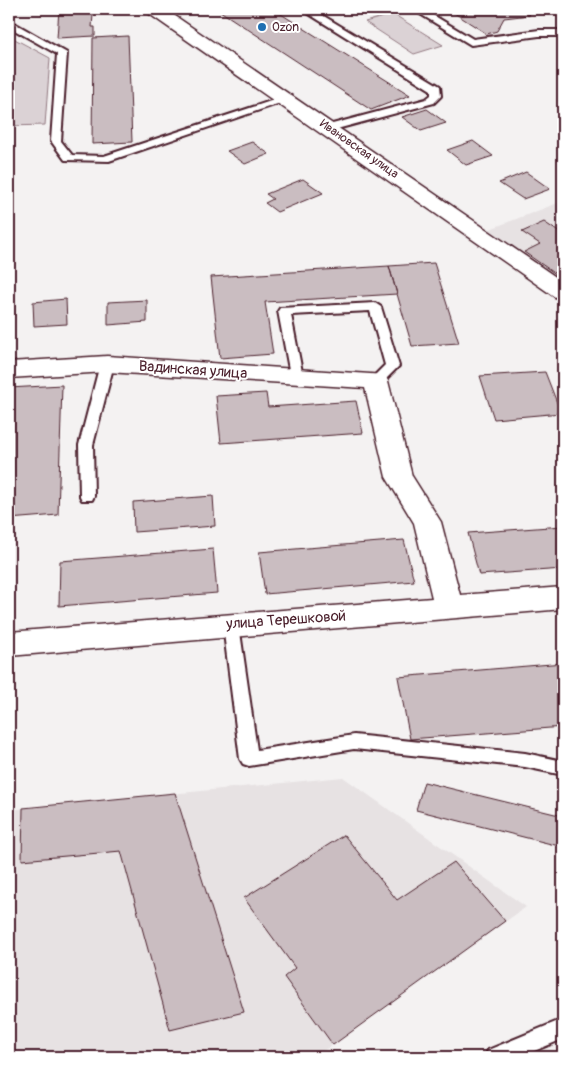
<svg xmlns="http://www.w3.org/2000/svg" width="572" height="1066" font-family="Pangolin,sans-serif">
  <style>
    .built { fill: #e7e2e3 }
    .green { fill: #dbd2d5; stroke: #927880 }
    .building { fill: #cabdc1; stroke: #4a1f2b }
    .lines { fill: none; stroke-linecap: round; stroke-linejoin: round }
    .service-casing { stroke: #4a1f2b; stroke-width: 4 }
    .minor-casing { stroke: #4a1f2b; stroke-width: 3 }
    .service { fill: #fff; fill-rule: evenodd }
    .minor { fill: #fff; fill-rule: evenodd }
    .poi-dot { fill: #1f6fb2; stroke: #fff; stroke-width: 2 }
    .labels { text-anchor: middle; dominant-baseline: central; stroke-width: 4; stroke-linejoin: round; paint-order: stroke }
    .far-poi-label { font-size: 12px; fill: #4a1f2b; stroke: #fff; text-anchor: start }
    .far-street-label { font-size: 12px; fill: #4a1f2b; stroke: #fff }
    .street-label { font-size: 15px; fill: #4a1f2b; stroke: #fff }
  </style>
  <rect width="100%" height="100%" fill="#f4f2f2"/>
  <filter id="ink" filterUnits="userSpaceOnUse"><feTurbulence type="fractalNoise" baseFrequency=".02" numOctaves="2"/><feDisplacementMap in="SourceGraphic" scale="10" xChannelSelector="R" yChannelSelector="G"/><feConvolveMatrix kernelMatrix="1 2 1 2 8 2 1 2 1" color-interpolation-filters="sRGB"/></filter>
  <g filter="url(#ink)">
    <path class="built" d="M563,201V285L485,231Z
      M343,777L526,907L315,1057H9V810Z"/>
    <path class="green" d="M393,14L443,45L414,54L365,22Z
      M9,36L50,58L45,125L9,126Z"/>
    <path class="building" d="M59,9H96V14L93,15L92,27H95V36L57,38Z
      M217,9H273L410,95L371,110Z
      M448,9H525L530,15L504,18L497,31L487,34Z
      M128,36L132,142L92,144L93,38Z
      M427,109L446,123L421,131L402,117Z
      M473,141L493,156L466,165L447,150Z
      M252,142L269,154L245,164L227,151Z
      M526,172L550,189L523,199L499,183Z
      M303,179L323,193L277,212L265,203L273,199L266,194Z
      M544,222L563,235V279L524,252L540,244L522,232Z
      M434,263L459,343L412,346L389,266Z
      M389,266L397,294L265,302L273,354L220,358L211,277Z
      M66,299L67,324L34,326L33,302Z
      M147,300V322L108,325V302Z
      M545,372L561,413L494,419L480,376Z
      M62,385L58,515L9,519V388Z
      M266,393L268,407L356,401L363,433L221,443L216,396Z
      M213,496L215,526L134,532L133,502Z
      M563,526V569L479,575L468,533Z
      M404,540L414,581L265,594L259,552Z
      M213,549L217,593L59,606L60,561Z
      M563,663V727L410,739L398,677Z
      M424,782L563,816V847L416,810Z
      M175,793L244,1012L170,1030L121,851L22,860L23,808Z
      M344,835L397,900L454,862L505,921L333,1045L284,977L295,968L244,898Z"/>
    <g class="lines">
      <defs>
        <path id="service" d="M301,9H312L440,86L441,96L434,103L333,130H325V126L426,99L431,95V90Z
          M412,9H423L473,39L539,30H563V36H539L471,45Z
          M9,20L67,53L61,141L72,155L104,156L283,97L292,99L109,161L65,160L51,141L57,54L9,27Z
          M375,303L381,307L399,366L381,384H371L369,381L385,365L370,311L291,315L303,377L301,380H291L278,311L280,308Z
          M107,360L114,364L93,445L94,496L92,500H82L80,496L79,445L100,364Z
          M231,619L237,621L239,625L257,750L354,735L525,753L563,761V775L525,767L354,749L249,766L243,764L240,759L223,625L225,621Z
          M563,1019V1039L520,1057H485L488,1050Z"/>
        <path id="minor" d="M146,9H165L563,282V299L555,297L148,13Z
          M107,356L385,375L388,381L412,476L441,522L460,595L563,587V609L9,656V632L432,598L414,523L386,477L365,388L107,372L9,378V362Z"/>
      </defs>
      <use href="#service" class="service-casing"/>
      <use href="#minor" class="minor-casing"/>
      <use href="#service" class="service"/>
      <use href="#minor" class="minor"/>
    </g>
  </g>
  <circle class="poi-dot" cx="262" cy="27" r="5"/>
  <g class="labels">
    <g class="far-poi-label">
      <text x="272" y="27">Ozon</text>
    </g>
    <g class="far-street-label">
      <text transform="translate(359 149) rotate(35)">Ивановская улица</text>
    </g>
    <g class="street-label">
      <text transform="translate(193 370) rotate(4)">Вадинская улица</text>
      <text transform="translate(286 620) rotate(-4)">улица Терешковой</text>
    </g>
  </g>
  <rect width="572" height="1066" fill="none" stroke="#fff" stroke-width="30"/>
  <rect x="15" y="15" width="542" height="1036" fill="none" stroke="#4a1f2b" stroke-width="2" filter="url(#ink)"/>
</svg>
